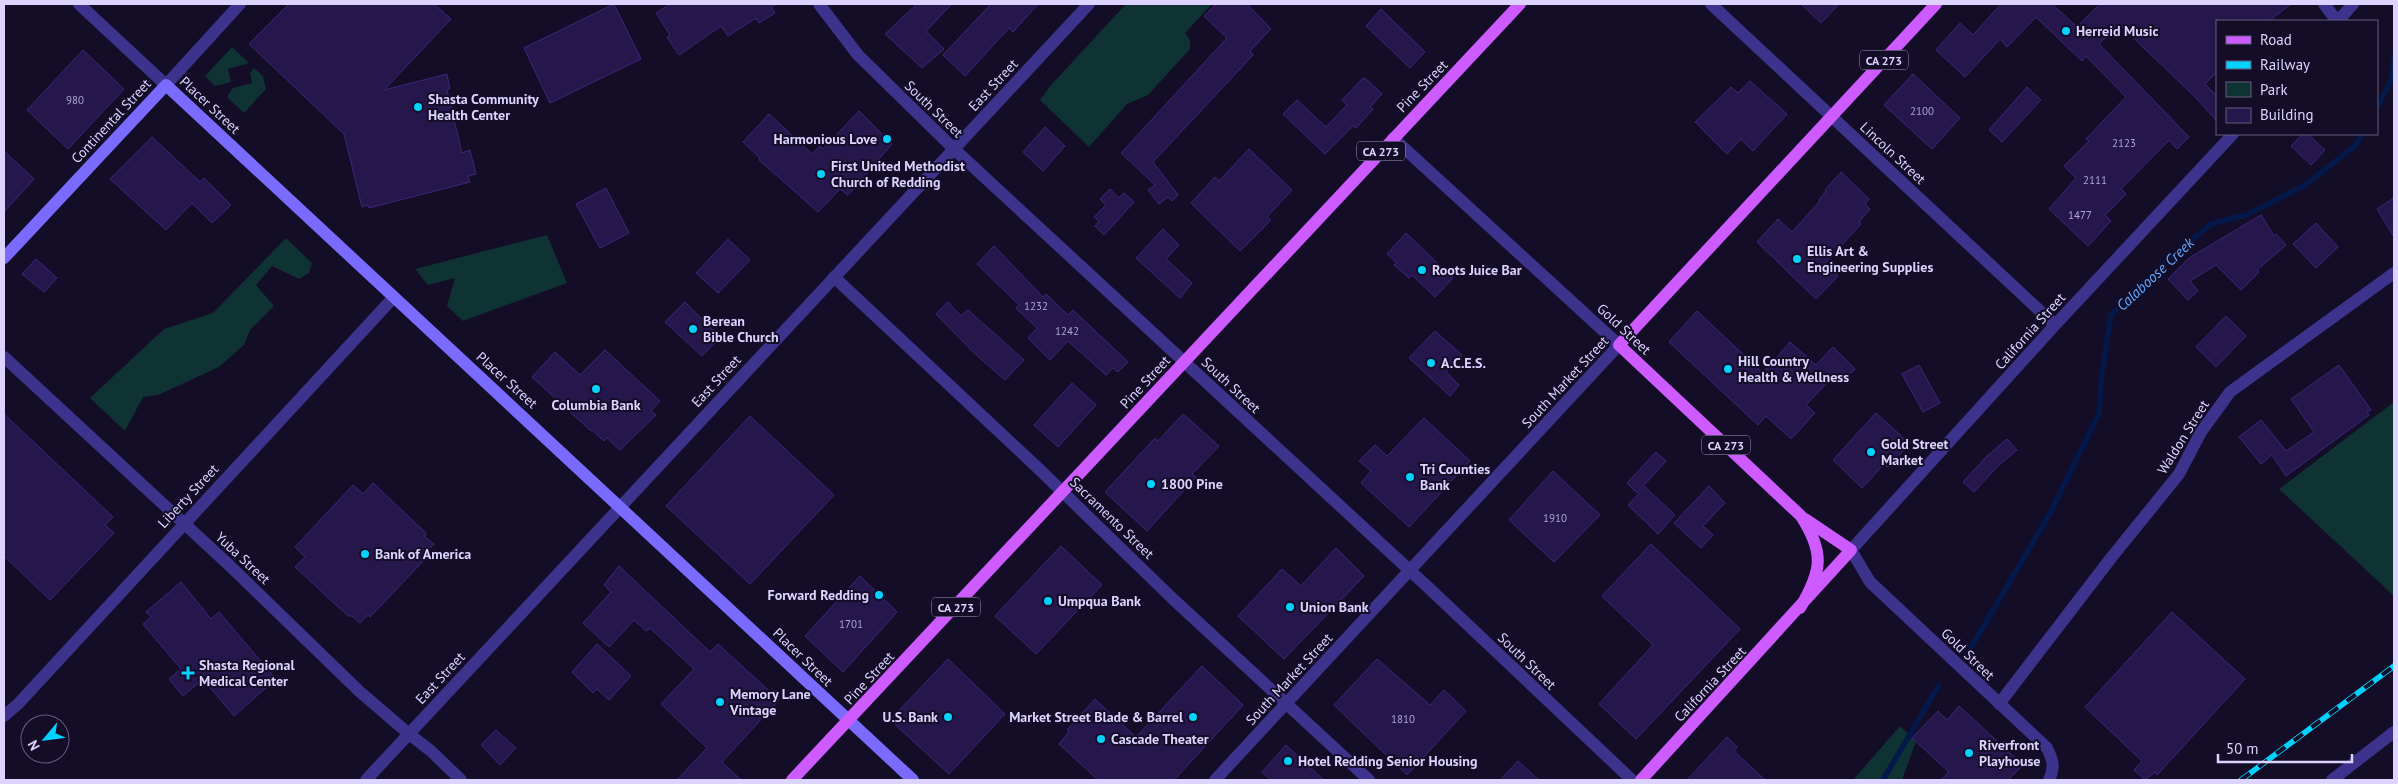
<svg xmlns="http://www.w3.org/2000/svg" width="2398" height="784" font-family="'PT Sans',sans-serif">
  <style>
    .green { fill: #0f3233 }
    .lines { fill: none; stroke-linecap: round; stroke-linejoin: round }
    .stream { stroke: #04184a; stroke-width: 5.5 }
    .building { fill: #25174b; stroke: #3d267a }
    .minor { stroke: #3d338c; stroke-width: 12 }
    .tertiary { stroke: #3d338c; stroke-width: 12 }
    .secondary { stroke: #7a6bff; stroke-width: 12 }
    .primary { stroke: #ce5bff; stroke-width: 12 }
    .rail-casing { stroke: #00d2ff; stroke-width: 5.5 }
    .rail { stroke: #140d28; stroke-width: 4; stroke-dasharray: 11; stroke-linecap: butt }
    .poi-dot { fill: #00d2ff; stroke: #140d28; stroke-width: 2 }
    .labels { text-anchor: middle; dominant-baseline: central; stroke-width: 4; stroke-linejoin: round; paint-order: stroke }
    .number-label { font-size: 11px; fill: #aea5d2 }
    .shield { fill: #140d28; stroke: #a098be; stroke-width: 1 }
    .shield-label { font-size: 12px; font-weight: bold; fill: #dcd4ff }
    .poi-label { font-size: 14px; font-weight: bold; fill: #dcd4ff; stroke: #140d28; text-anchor: start }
    .street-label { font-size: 14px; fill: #dcd4ff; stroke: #140d28 }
    .water-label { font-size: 15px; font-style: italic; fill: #62aaff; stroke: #140d28 }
  </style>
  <rect width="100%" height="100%" fill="#140d28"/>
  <path class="green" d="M1126,4H1212L1185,33L1190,40V49L1148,95L1127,104L1089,147L1040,100L1051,85Z
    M232,47L249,63L228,69L231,82L215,86L205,76Z
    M254,68L263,76L266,89L244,113L227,97L233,88L252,83L250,73Z
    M547,235L567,283L463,321L447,306L455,278L428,285L415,269Z
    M286,238L312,263L309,273L299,279L272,266L256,285L274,306L250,330L244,345L219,367L158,395L143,397L125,431L90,398L164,329L213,313Z
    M2394,402V596L2279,489Z
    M1900,726L1916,741L1902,780H1853Z"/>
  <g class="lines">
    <path class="stream" d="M2377,107L2392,79L2394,57
      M1966,656L2049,515L2099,414L2102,372L2111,315L2159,268L2211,224L2246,215L2305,185L2356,145L2362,134
      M1883,780L1939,685"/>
  </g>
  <path class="building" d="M289,4H434L451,19L384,90L447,74L450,89L447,90L462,153L470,150L476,174L468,176L470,182L369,208L368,205L362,207L344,134L249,44Z
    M614,4L641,59L550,103L524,48Z
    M670,4H777L771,7L775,13L759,23L756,18L728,36L721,26L679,55L667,37L670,35L656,13Z
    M917,4H952L926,31L944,49L922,68L885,34Z
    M991,4H1038L1013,32L1009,28L965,76L943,55Z
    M1216,4H1247L1271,29L1250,51L1253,55L1153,162L1178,195L1172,201L1168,197L1159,204L1148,190L1155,185L1121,153L1227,38L1204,16Z
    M1801,4H1839L1821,23Z
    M2001,4H2052L2077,27L2100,4H2291L2269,21H2217V72L2205,84L2217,96V121L2193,95L2119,24L2099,44L2189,137L2177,149L2169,140L2121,189L2126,194L2105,215L2111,221L2088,246L2049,209L2076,178L2064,166L2089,141L2086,139L2126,97L2086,56L2082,61L2036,17L2007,47L2000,39L1965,77L1936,50L1960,23L1973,35Z
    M1381,9L1425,52L1410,68L1366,26Z
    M83,50L124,89L68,149L27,110Z
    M1913,74L1960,118L1932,149L1884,105Z
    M1365,78L1382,94L1370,107L1373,109L1356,128L1353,126L1325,154L1283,114L1297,100L1326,127L1347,105L1342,100L1362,79Z
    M1750,81L1787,114L1753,151L1741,139L1727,154L1695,122L1731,87L1738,93Z
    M2027,87L2041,100L2002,142L1989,130Z
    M859,111L892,144L848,195L840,189L818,212L759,160L760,158L743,142L769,114L812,154L820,146L823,149Z
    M1045,127L1065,146L1043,171L1023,152Z
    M2303,134H2308L2325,150L2311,165L2291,146Z
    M152,137L200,182L204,178L231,205L212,223L192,203L166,230L110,179Z
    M1249,149L1292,190L1267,217L1271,220L1240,251L1191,203L1215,177L1219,181Z
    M4,151L34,179L4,212Z
    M1841,172L1869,199L1865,204L1870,209L1859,222L1861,224L1825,263L1838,276L1816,299L1757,242L1778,219L1792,232L1820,201L1819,200L1826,191L1825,190Z
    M606,188L629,233L600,248L576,204Z
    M1110,189L1119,198L1124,193L1134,202L1104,235L1095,226L1099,221L1094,217L1106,205L1100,199Z
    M2394,198V237L2377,209Z
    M2261,215L2274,236L2276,234L2286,245L2257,270L2259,272L2241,290L2216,265L2190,281L2198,291L2188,300L2168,279L2189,258Z
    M2316,223L2338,247L2316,268L2293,244Z
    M1163,229L1179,245L1166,259L1192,283L1180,298L1136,258Z
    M1406,233L1453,278L1435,297L1412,275L1409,278L1394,265L1397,263L1387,254Z
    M728,239L750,260L718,293L696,273Z
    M994,246L1043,297L1046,294L1068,315L1073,310L1128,362L1118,372L1113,368L1106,375L1068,341L1050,360L1028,338L1037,328L1016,308L1019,305L977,264Z
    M36,259L57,278L44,292L22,274Z
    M685,302L720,337L702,356L665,322Z
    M948,302L961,316L968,310L1024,360L1005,380L974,353L936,314Z
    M1697,311L1763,373L1790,342L1816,365L1833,347L1855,369L1843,381L1835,374L1806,405L1815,413L1791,439L1766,416L1758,425L1669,342Z
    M2226,316L2246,336L2216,367L2196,347Z
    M1435,331L1462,355L1446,372L1459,385L1450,396L1409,358Z
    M605,350L660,401L651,411L656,415L620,450L607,438L604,441L592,430L591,431L532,377L555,352L580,375Z
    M1919,365L1940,403L1923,412L1902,374Z
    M2339,365L2371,410L2367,412L2369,415L2286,476L2272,455L2261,464L2239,437L2261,420L2286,451L2314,432L2291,399Z
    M1072,383L1096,405L1058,447L1034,425Z
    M1876,413L1910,444L1887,467L1884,464L1862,488L1833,460Z
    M4,414L113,517L105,525L114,533L50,600L4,556Z
    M1183,414L1219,446L1192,474L1196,477L1147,531L1105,492L1155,438L1158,441Z
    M750,416L834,495L750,584L666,506Z
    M1424,418L1470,461L1409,527L1361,483L1371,471L1359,461L1375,445L1387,456Z
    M2007,439L2017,450L1997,467L1974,492L1963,482L1986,457Z
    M1656,452L1666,461L1637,493L1627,483Z
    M1553,471L1600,515L1554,562L1509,520Z
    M373,483L426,533L425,537L434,544L425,553L428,556L370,617L368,615L360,623L352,616H348L295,567L305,557L295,547L353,485L363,494Z
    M1709,486L1725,503L1703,526L1713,535L1701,548L1674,523Z
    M1645,487L1675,515L1658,534L1628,505Z
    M1651,544L1740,629L1636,739L1599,704L1653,645L1602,596Z
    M1061,546L1102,585L1036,654L995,616Z
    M1336,548L1364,576L1284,659L1238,616L1282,569L1301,586Z
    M619,566L710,652L718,644L779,700L722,762L741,780H677L707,748L661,704L694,669L650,628L646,631L634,620L609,647L583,623L611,592L604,585Z
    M860,576L897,612L843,672L805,636Z
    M181,582L211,619L219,612L276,679L234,716L203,679L183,696L169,679L181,669L143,624L151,617L146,612Z
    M2172,612L2245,679L2157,775L2155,772L2145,780L2134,770L2142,761L2085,707Z
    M597,644L631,676L609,700L597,689L593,693L572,672Z
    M948,659L1005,714L949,774L890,720Z
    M1377,659L1430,705L1444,690L1466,711L1407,775L1334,705Z
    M1202,666L1243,705L1174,780H1098L1059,744L1069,732L1067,730L1095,699L1136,737Z
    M1959,706L2023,765L2008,780H1941L1949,772L1912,738L1938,711L1947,720Z
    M496,730L516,748L500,765L481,745Z
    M1727,737L1737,747L1734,751L1765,780H1687Z
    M1286,745L1324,780H1271L1262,772Z
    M1518,761L1539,780H1500Z"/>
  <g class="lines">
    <path class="minor" d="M1711,4L2055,325
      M2324,4L2337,21
      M2338,21L2353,4
      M834,277L1040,470L1173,599L1369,780
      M4,357L229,565L359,691L409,734
      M1999,704L2111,558L2179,474L2201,432L2230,392L2394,273
      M4,716L18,704L394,297
      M1215,780L1619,345L1393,138
      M2049,780C2055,768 2053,760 2047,748L1870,582L1851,550L2055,325L2233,134"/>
    <path class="tertiary" d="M79,4L166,85L240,4
      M819,4L858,55L954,149L1431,590L1632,780
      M409,734L431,751L461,780
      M366,780L1089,4
      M2332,780L2394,732"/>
    <path class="secondary" d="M4,258L166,85L913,780"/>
    <path class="primary" d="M1800,608C1822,571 1825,553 1801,516L1619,345L1936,4
      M792,780L1520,4
      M1641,780L1851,550L1805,519"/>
    <defs>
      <path id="rail" d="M2241,780L2394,666"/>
    </defs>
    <use href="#rail" class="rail-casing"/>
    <use href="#rail" class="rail"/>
  </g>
  <g class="poi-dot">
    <circle cx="2066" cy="31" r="5"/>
    <circle cx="418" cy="107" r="5"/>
    <circle cx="887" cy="139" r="5"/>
    <circle cx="821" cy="174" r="5"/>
    <circle cx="1797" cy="259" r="5"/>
    <circle cx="1422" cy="270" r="5"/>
    <circle cx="693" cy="329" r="5"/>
    <circle cx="1431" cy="363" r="5"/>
    <circle cx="1728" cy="369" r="5"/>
    <circle cx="596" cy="389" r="5"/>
    <circle cx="1871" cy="452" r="5"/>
    <circle cx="1410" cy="477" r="5"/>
    <circle cx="1151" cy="484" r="5"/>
    <circle cx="365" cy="554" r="5"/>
    <circle cx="879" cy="595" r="5"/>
    <circle cx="1048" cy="601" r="5"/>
    <circle cx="1290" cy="607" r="5"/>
    <path d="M185.5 665.5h5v5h5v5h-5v5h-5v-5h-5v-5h5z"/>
    <circle cx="720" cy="702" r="5"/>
    <circle cx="948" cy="717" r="5"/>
    <circle cx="1193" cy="717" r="5"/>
    <circle cx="1101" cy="739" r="5"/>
    <circle cx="1969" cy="753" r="5"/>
    <circle cx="1288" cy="761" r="5"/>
  </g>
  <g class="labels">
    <g class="number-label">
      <text x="75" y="100">980</text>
      <text x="1922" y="111">2100</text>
      <text x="2124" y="143">2123</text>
      <text x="2095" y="180">2111</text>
      <text x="2080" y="215">1477</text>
      <text x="1036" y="306">1232</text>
      <text x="1067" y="331">1242</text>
      <text x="1555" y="518">1910</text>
      <text x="851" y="624">1701</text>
      <text x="1403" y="719">1810</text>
    </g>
    <g class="shield">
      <rect x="1860" y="50.5" width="48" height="19" rx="4"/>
      <rect x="1357" y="141.5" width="48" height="19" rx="4"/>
      <rect x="1702" y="435.5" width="48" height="19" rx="4"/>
      <rect x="932" y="597.5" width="48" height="19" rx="4"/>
    </g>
    <g class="shield-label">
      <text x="1884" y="60">CA 273</text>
      <text x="1381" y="151">CA 273</text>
      <text x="1726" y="445">CA 273</text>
      <text x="956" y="607">CA 273</text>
    </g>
    <g class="poi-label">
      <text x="2076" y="31">Herreid Music</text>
      <text x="428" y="99">Shasta Community<tspan x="428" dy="16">Health Center</tspan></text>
      <text x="877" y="139" text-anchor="end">Harmonious Love</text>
      <text x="831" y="166">First United Methodist<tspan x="831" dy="16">Church of Redding</tspan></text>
      <text x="1807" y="251">Ellis Art &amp;<tspan x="1807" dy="16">Engineering Supplies</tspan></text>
      <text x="1432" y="270">Roots Juice Bar</text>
      <text x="703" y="321">Berean<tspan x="703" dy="16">Bible Church</tspan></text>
      <text x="1738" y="361">Hill Country<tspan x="1738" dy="16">Health &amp; Wellness</tspan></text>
      <text x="1441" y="363">A.C.E.S.</text>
      <text x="596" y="405" text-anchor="middle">Columbia Bank</text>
      <text x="1881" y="444">Gold Street<tspan x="1881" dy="16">Market</tspan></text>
      <text x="1420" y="469">Tri Counties<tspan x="1420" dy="16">Bank</tspan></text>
      <text x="1161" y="484">1800 Pine</text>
      <text x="375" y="554">Bank of America</text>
      <text x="869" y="595" text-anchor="end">Forward Redding</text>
      <text x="1058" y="601">Umpqua Bank</text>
      <text x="1300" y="607">Union Bank</text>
      <text x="199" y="665">Shasta Regional<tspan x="199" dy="16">Medical Center</tspan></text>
      <text x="730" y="694">Memory Lane<tspan x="730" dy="16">Vintage</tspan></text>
      <text x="938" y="717" text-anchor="end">U.S. Bank</text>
      <text x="1183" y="717" text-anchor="end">Market Street Blade &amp; Barrel</text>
      <text x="1111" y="739">Cascade Theater</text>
      <text x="1979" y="745">Riverfront<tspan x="1979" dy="16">Playhouse</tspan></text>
      <text x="1298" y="761">Hotel Redding Senior Housing</text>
    </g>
    <g class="street-label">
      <text transform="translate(993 85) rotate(-47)">East Street</text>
      <text transform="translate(1422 86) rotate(-46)">Pine Street</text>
      <text transform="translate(210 105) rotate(43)">Placer Street</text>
      <text transform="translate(934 109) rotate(44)">South Street</text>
      <text transform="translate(111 121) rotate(-47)">Continental Street</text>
      <text transform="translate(1893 153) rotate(43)">Lincoln Street</text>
      <text transform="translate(1624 329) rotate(43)">Gold Street</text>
      <text transform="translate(2030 331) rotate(-48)">California Street</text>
      <text transform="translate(507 380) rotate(42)">Placer Street</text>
      <text transform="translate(716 381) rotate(-47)">East Street</text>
      <text transform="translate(1145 382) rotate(-47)">Pine Street</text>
      <text transform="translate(1565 382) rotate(-47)">South Market Street</text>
      <text transform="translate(1231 385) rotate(43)">South Street</text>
      <text transform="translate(2183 437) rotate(-58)">Waldon Street</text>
      <text transform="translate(188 496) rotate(-47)">Liberty Street</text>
      <text transform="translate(1112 518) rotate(44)">Sacramento Street</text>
      <text transform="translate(243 558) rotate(43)">Yuba Street</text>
      <text transform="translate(1968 654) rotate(44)">Gold Street</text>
      <text transform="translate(803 657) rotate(44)">Placer Street</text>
      <text transform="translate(1527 661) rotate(44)">South Street</text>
      <text transform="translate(440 678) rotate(-47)">East Street</text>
      <text transform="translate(869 678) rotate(-47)">Pine Street</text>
      <text transform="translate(1289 679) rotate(-47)">South Market Street</text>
      <text transform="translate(1710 684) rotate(-47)">California Street</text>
    </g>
    <g class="water-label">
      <text transform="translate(2155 274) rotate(-43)">Calaboose Creek</text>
    </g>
  </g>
  <rect width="2398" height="784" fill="none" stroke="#dcd4ff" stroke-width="10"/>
  <rect x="2216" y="20" width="162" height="115" fill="#140d28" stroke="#645d7e"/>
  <rect x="2226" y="36" width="25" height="8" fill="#ce5bff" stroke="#645d7e"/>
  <text x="2260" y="45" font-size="15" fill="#dcd4ff">Road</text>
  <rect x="2226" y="61" width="25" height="8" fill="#00d2ff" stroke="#645d7e"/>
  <text x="2260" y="70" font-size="15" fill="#dcd4ff">Railway</text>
  <rect x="2226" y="82" width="25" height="15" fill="#0f3233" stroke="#645d7e"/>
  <text x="2260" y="95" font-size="15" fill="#dcd4ff">Park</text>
  <rect x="2226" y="108" width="25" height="15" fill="#25174b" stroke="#645d7e"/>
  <text x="2260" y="120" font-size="15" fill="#dcd4ff">Building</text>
  <g transform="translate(45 739) rotate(241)"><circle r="24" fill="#140d28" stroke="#645d7e"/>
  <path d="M0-4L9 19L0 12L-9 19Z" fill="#00d2ff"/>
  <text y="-8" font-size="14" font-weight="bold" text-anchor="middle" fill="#dcd4ff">N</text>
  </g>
  <path d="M2218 754v8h134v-8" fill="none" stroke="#dcd4ff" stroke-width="2.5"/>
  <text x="2226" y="754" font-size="15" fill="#dcd4ff" stroke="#140d28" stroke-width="4" paint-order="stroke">50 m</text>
</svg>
